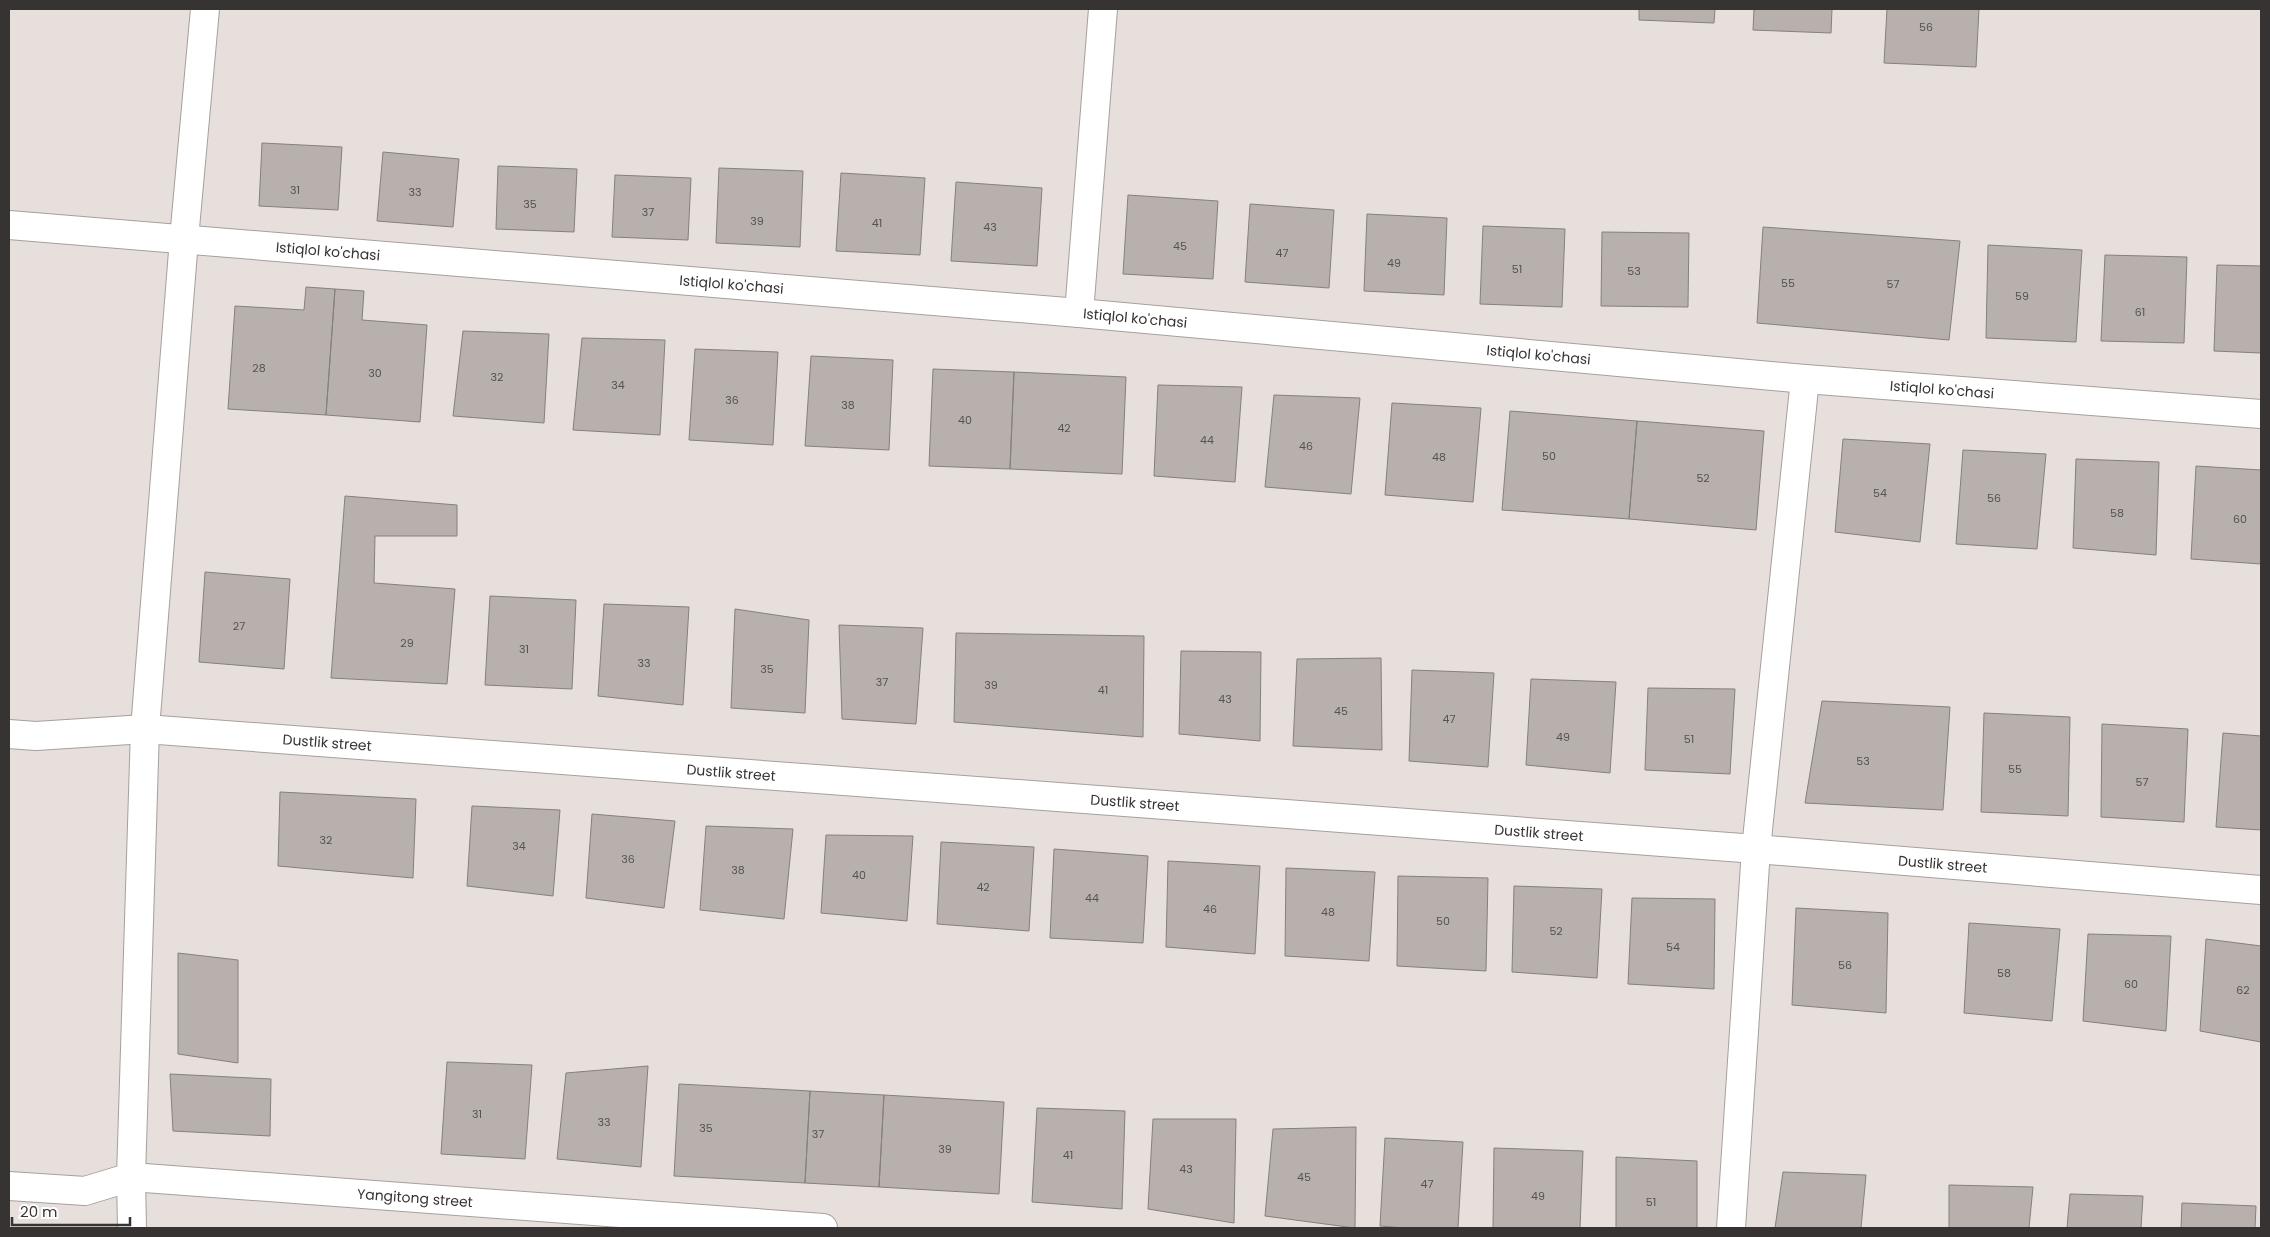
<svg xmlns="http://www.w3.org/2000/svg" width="2270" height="1237" font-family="Poppins,sans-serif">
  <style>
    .building { fill: #b7b0ad; stroke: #86807c }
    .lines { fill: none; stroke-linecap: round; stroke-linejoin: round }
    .minor-casing { stroke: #a6a09c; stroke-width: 30 }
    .minor { stroke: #fff; stroke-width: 28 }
    .labels { text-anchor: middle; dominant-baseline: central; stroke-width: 4; stroke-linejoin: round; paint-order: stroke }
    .number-label { font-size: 11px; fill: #565251 }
    .street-label { font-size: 14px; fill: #363332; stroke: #fff }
  </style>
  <rect width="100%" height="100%" fill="#e6dfdb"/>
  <path class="building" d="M1639,9H1715L1714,23L1639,20Z
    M1754,9H1832L1831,33L1753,30Z
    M1887,9H1979L1976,67L1884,63Z
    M262,143L342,147L338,210L259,206Z
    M383,152L459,159L453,227L377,221Z
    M498,166L577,169L574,232L496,229Z
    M719,168L803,171L800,247L716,243Z
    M841,173L925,178L920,255L836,251Z
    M615,175L691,178L688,240L612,237Z
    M956,182L1042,188L1037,266L951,261Z
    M1128,195L1218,201L1213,279L1123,274Z
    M1250,204L1334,210L1329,288L1245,282Z
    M1367,214L1447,218L1444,295L1364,291Z
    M1483,226L1565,229L1562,307L1480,304Z
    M1763,227L1960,241L1949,340L1757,323Z
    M1602,232L1689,233L1688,307L1601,306Z
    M1988,245L2082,250L2076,342L1986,338Z
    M2105,255L2187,257L2184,343L2101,341Z
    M2217,265L2261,266V353L2214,351Z
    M306,287L335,289L326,415L228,409L235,306L304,310Z
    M335,289L364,291L362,320L427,325L420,422L326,415Z
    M463,331L549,334L544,423L453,416Z
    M582,338L665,340L660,435L573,430Z
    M695,349L778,352L773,445L689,440Z
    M811,356L893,360L889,450L805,446Z
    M933,369L1014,372L1010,469L929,466Z
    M1014,372L1126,377L1122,474L1010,469Z
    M1158,385L1242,387L1235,482L1154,476Z
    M1274,395L1360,398L1351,494L1265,487Z
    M1392,403L1481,408L1473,502L1385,495Z
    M1510,411L1637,421L1629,519L1502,510Z
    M1637,421L1764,431L1756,530L1629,519Z
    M1843,439L1930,444L1920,542L1835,532Z
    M1963,450L2046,454L2037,549L1956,544Z
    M2076,459L2159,462L2156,555L2073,548Z
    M2196,466L2261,470V564L2191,559Z
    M345,496L457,505V536H375L374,583L455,589L447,684L331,678Z
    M205,572L290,579L284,669L199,662Z
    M490,596L576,600L572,689L485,685Z
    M604,604L689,607L683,705L598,696Z
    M735,609L809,620L805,713L731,708Z
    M839,625L923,628L916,724L842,719Z
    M956,633L1144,636L1143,737L954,722Z
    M1181,651L1261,652L1260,741L1179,734Z
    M1381,658L1382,750L1293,746L1297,659Z
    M1412,670L1494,673L1488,767L1409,761Z
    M1531,679L1616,682L1610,773L1526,765Z
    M1648,688L1735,689L1730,774L1645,770Z
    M1822,701L1950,707L1943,810L1805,803Z
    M1984,713L2070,717L2068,816L1981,812Z
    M2102,724L2188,729L2184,822L2101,817Z
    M2223,733L2261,736V830L2216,827Z
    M280,792L416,799L413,878L278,866Z
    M472,806L560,810L553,896L467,886Z
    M592,814L675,821L664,908L586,898Z
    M706,826L793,829L784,919L700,910Z
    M826,835L913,836L907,921L821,913Z
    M941,842L1034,847L1029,931L937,924Z
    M1054,849L1148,856L1143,943L1050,938Z
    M1168,861L1260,866L1255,954L1166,947Z
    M1286,868L1375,872L1369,961L1285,956Z
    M1398,876L1488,878L1486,971L1397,966Z
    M1514,886L1602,889L1597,978L1512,972Z
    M1632,898L1715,899L1714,989L1628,984Z
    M1796,908L1888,913L1886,1013L1792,1005Z
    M1969,923L2060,929L2052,1021L1964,1013Z
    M2088,934L2171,936L2166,1031L2083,1021Z
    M2206,939L2261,946V1042L2200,1031Z
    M178,953L238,960V1063L178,1054Z
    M447,1062L532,1065L525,1159L441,1154Z
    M648,1066L641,1167L557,1159L566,1073Z
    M170,1074L271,1079L270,1136L173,1131Z
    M679,1084L810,1091L805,1183L674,1176Z
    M810,1091L884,1095L879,1187L805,1183Z
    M884,1095L1004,1102L999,1194L879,1187Z
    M1037,1108L1125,1111L1122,1209L1032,1202Z
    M1153,1119H1236L1234,1223L1148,1209Z
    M1356,1127L1355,1228L1265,1216L1273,1129Z
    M1385,1138L1463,1142L1458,1228H1405L1380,1226Z
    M1494,1148L1583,1151L1580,1228H1493Z
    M1616,1157L1697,1161V1228H1616Z
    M1783,1172L1866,1175L1861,1228H1775Z
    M1949,1185L2033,1187L2029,1228H1949Z
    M2070,1194L2143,1196L2141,1228H2067Z
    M2182,1203L2256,1206L2255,1228H2181Z"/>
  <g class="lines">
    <defs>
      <g id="minor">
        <path id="s1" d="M9,225L1079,313L1805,379L2261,414"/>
        <path d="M1079,313L1103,9"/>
        <path id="s2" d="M9,734L36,736L145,729L1756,849L2261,890"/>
        <path id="s3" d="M9,1186L85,1191L131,1177L823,1228"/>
        <path d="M132,1228L131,1177L145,729L184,239L205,9"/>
        <path d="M1731,1228L1756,849L1805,379"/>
      </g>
    </defs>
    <use href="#minor" class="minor-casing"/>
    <use href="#minor" class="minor"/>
  </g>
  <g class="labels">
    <g class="number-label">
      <text x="1926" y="27">56</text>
      <text x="295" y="190">31</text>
      <text x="415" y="192">33</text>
      <text x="530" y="204">35</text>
      <text x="648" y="212">37</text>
      <text x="757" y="221">39</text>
      <text x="877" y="223">41</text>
      <text x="990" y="227">43</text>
      <text x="1180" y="246">45</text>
      <text x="1282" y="253">47</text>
      <text x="1394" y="263">49</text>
      <text x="1517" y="269">51</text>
      <text x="1634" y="271">53</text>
      <text x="1788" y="283">55</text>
      <text x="1893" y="284">57</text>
      <text x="2022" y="296">59</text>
      <text x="2140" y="312">61</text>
      <text x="259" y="368">28</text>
      <text x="375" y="373">30</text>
      <text x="497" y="377">32</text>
      <text x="618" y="385">34</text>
      <text x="732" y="400">36</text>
      <text x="848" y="405">38</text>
      <text x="965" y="420">40</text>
      <text x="1064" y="428">42</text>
      <text x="1207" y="440">44</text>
      <text x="1306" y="446">46</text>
      <text x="1549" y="456">50</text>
      <text x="1439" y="457">48</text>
      <text x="1703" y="478">52</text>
      <text x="1880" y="493">54</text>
      <text x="1994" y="498">56</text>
      <text x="2117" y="513">58</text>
      <text x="2240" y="519">60</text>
      <text x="239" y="626">27</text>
      <text x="407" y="643">29</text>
      <text x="524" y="649">31</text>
      <text x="644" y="663">33</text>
      <text x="767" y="669">35</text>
      <text x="882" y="682">37</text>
      <text x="991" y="685">39</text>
      <text x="1103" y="690">41</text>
      <text x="1225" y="699">43</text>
      <text x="1341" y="711">45</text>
      <text x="1449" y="719">47</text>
      <text x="1563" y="737">49</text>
      <text x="1689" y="739">51</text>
      <text x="1863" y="761">53</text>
      <text x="2015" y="769">55</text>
      <text x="2142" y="782">57</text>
      <text x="326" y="840">32</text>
      <text x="519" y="846">34</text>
      <text x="628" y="859">36</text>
      <text x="738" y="870">38</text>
      <text x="859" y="875">40</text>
      <text x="983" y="887">42</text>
      <text x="1092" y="898">44</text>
      <text x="1210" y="909">46</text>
      <text x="1328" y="912">48</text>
      <text x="1443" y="921">50</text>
      <text x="1556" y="931">52</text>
      <text x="1673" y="947">54</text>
      <text x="1845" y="965">56</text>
      <text x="2004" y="973">58</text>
      <text x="2131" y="984">60</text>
      <text x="2243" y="990">62</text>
      <text x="477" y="1114">31</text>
      <text x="604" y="1122">33</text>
      <text x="706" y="1128">35</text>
      <text x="818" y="1134">37</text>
      <text x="945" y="1149">39</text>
      <text x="1068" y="1155">41</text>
      <text x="1186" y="1169">43</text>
      <text x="1304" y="1177">45</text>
      <text x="1427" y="1184">47</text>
      <text x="1538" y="1196">49</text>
      <text x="1651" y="1202">51</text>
    </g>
    <g class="street-label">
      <text stroke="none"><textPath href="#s1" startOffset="320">Istiqlol ko'chasi</textPath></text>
      <text stroke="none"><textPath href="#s1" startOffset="725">Istiqlol ko'chasi</textPath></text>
      <text stroke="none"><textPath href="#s1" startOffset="1130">Istiqlol ko'chasi</textPath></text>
      <text stroke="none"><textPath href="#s1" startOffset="1535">Istiqlol ko'chasi</textPath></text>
      <text stroke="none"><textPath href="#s1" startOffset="1940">Istiqlol ko'chasi</textPath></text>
      <text stroke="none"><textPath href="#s2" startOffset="319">Dustlik street</textPath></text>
      <text stroke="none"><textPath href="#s2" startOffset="724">Dustlik street</textPath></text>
      <text stroke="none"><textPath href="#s2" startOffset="1129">Dustlik street</textPath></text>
      <text stroke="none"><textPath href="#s2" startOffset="1534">Dustlik street</textPath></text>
      <text stroke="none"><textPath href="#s2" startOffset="1939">Dustlik street</textPath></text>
      <text stroke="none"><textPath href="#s3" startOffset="409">Yangitong street</textPath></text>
    </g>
  </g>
  <rect width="2270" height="1237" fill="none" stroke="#363332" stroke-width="20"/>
  <path d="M12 1217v8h118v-8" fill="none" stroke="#363332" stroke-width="2.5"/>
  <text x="20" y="1217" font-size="15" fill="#363332" stroke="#ffffff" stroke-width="4" paint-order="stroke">20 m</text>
</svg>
